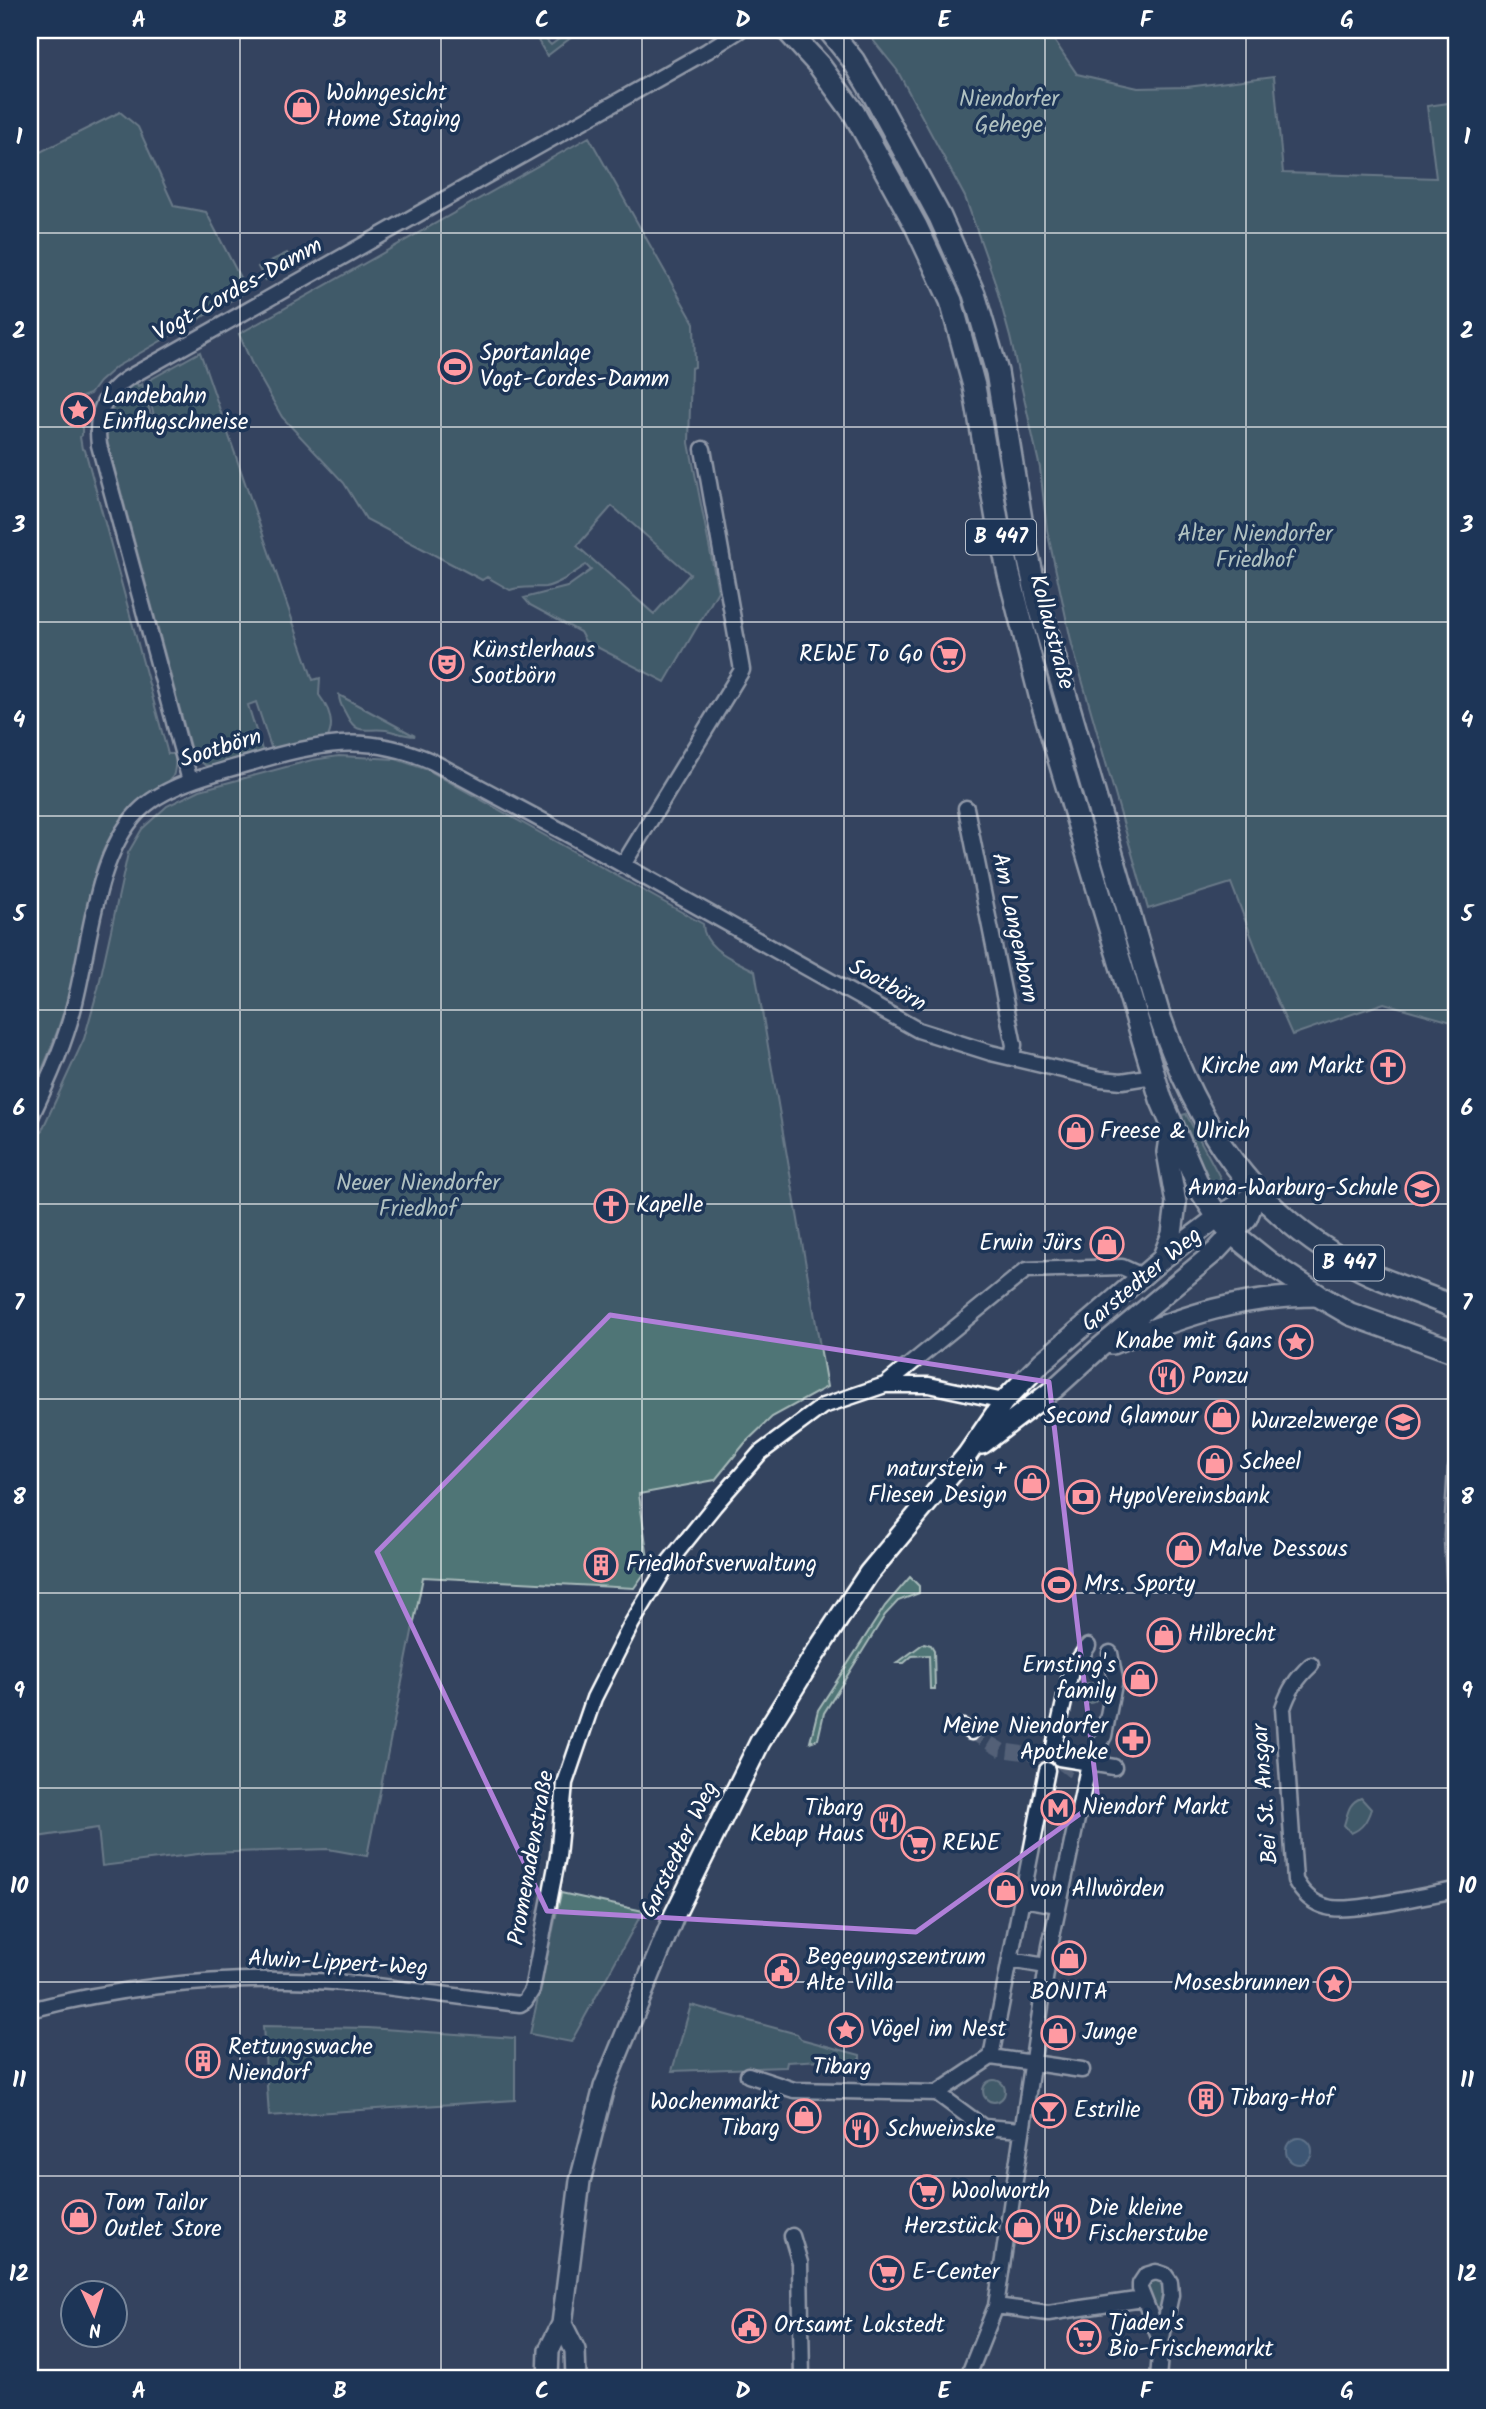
<svg xmlns="http://www.w3.org/2000/svg" width="1486" height="2409" font-family="Kalam,sans-serif">
  <style>
    .green { fill: #507576; stroke: #a8baba; stroke-width: 2; fill-rule: evenodd }
    .water { fill: #466e8e; stroke: #90a8bb; stroke-width: 2 }
    .lines { fill: none; stroke-linecap: round; stroke-linejoin: round }
    .street-tunnel { stroke: #526077; stroke-width: 14; stroke-dasharray: 14 7; stroke-linecap: butt }
    .street-casing { stroke: #fff; stroke-width: 19 }
    .secondary-casing { stroke: #fff; stroke-width: 24 }
    .primary-casing { stroke: #fff; stroke-width: 26 }
    .street { stroke: #1d3557; stroke-width: 14 }
    .secondary { stroke: #1d3557; stroke-width: 19 }
    .primary { stroke: #1d3557; stroke-width: 21 }
    .marked { fill: none; stroke: #b080d9; stroke-width: 5; stroke-linejoin: round }
    .grid { fill: none; stroke: #fff; stroke-width: 2; stroke-opacity: 0.55 }
    .labels { text-anchor: middle; dominant-baseline: central; stroke-width: 7; stroke-linejoin: round; paint-order: stroke }
    .shield { fill: #1d3557; stroke: #bbc2cd; stroke-width: 2 }
    .shield-label { font-size: 21px; font-weight: bold; fill: #fff }
    .poi-label { font-size: 23px; fill: #fff; stroke: #1d3557; text-anchor: start }
    .park-label { font-size: 23px; fill: #b0c1c1; stroke: #1d3557 }
    .street-label { font-size: 23px; fill: #fff; stroke: #1d3557 }
    .neatline { fill: none; stroke: #fff; stroke-width: 2.5 }
    .grid-label { font-size: 23px; text-anchor: middle; font-weight: bold; fill: #fff }
  </style>
  <rect width="100%" height="100%" fill="#34445f"/>
  <filter id="ink" filterUnits="userSpaceOnUse"><feTurbulence type="fractalNoise" baseFrequency=".0143" numOctaves="2"/><feDisplacementMap in="SourceGraphic" scale="14" xChannelSelector="R" yChannelSelector="G"/><feConvolveMatrix kernelMatrix="1 2 1 2 8 2 1 2 1" color-interpolation-filters="sRGB"/></filter>
  <g filter="url(#ink)">
    <path class="green" d="M532,30H540L538,32L551,45L571,30H581L547,56Z
      M865,30H1047L1077,74L1138,88L1187,87L1274,76L1283,173L1436,178L1427,106L1456,102V1037L1452,1022L1384,1003L1292,1035L1270,985L1231,883L1148,909L1072,645L1047,530L1040,468L1010,337L994,279L965,197L897,70Z
      M120,112L138,127L174,206L206,212L247,291L116,367L99,382L90,394L66,403L68,416L82,417V435L80,437L82,449L85,450L168,754H176C175,761 176,769 173,776C166,788 149,793 139,802C124,814 112,831 104,849C90,879 87,915 80,948C70,999 53,1049 30,1096V157Z
      M589,137L694,323L695,367L691,368L689,443L718,591L665,682L585,641L580,632L530,605L524,598L567,587L591,570L586,565C573,573 560,584 545,587C533,588 522,586 510,590L487,577L482,580L366,519L344,483L282,417L251,362L239,334ZM612,506L690,574L654,614L577,546Z
      M287,253L292,264L265,280L258,267Z
      M200,352L313,680L320,678L319,695C329,708 336,723 327,739L272,750L256,702L248,705L263,753L211,766L205,765L192,754L106,437C107,414 117,395 136,381L138,386L142,384L151,415L154,416L146,382Z
      M339,695L415,736C404,736 396,732 386,730C367,727 358,737 347,716C343,708 339,704 339,695Z
      M339,756L396,759L428,770L703,924C703,950 736,960 755,971L827,1387L772,1417L745,1443L715,1480L639,1494L649,1567L634,1588L423,1577L367,1856L328,1849L206,1853L102,1866L98,1828L30,1838V1156L84,1039L98,989L128,853L142,829L167,806L200,790L312,760Z
      M1186,1114L1223,1183L1220,1191L1214,1190L1187,1138L1182,1115Z
      M910,1577L919,1586V1593L898,1601L885,1615L824,1713L818,1739L810,1742L818,1710L885,1606Z
      M924,1643L931,1645L934,1650L935,1689H930L929,1655L912,1656L904,1663H897Z
      M1079 1693a10 10 0 1 1 20 0a10 10 0 1 1-20 0Z
      M1361,1798L1371,1809C1367,1821 1362,1829 1351,1833L1344,1825C1348,1813 1348,1803 1361,1798Z
      M561,1893L643,1911L571,2042L530,2034Z
      M691,2005L797,2034L801,2039L860,2055V2063L823,2065L822,2060L787,2062L786,2067L672,2071Z
      M263,2026L368,2028L515,2038V2100L269,2116Z
      M983 2091a11 11 0 1 1 22 0a11 11 0 1 1-22 0Z
      M1158,2279L1163,2284C1163,2292 1164,2306 1158,2312C1150,2305 1145,2289 1151,2280Z"/>
    <path class="water" d="M1286 2151a13 13 0 1 1 26 0a13 13 0 1 1-26 0Z"/>
    <g class="lines">
      <path class="street-tunnel" d="M971,1732L1001,1750L1059,1758
        M1063,1773L1067,1768"/>
      <defs>
        <path id="street" d="M190,781L99,445C95,415 103,394 128,378L707,51L740,30
          M966,808L1014,1045L1012,1058
          M623,865L742,670L703,449
          M30,1119C45,1087 60,1055 70,1021C90,957 91,862 138,812C167,782 225,771 264,759C327,741 372,735 433,762L575,838L918,1030L991,1053L1101,1079L1122,1081L1153,1076
          M885,1385L1026,1270L1122,1267L1142,1276
          M1456,1468L1452,1536L1456,1612
          M1311,1665C1297,1678 1289,1690 1283,1708L1295,1880C1302,1893 1311,1903 1327,1907C1349,1914 1429,1894 1456,1890
          M963,1727L971,1732
          M1053,1751L1071,1671L1088,1646
          M1059,1758L1114,1767
          M1022,1899L1058,1905
          M1010,1960L1046,1966
          M30,2010C110,1989 204,1978 288,1980C366,1981 443,1996 520,2004L525,2001L532,1990L558,1856L565,1783L594,1698L632,1623L669,1562L714,1506L760,1453L823,1406L885,1385H929L1004,1401
          M991,2057L1047,1770
          M748,2075L794,2090L937,2093L991,2057L1082,2070
          M937,2093L983,2127L1022,2130
          M792,2236L800,2263L802,2379
          M1156,2272L1165,2275L1170,2282L1171,2295L1161,2342L1140,2289V2284L1146,2275Z
          M996,2306L1048,2313L1143,2299
          M967,2379L996,2306L1050,1946L1089,1763L1104,1736L1115,1679L1110,1653
          M1158,2379L1161,2342"/>
        <path id="secondary" d="M1162,1259L1172,1234L1176,1203L1167,1152L1171,1125
          M1112,1344C1186,1316 1238,1296 1319,1296
          M982,1444L1054,1389L1098,1349L1216,1251L1247,1218L1257,1193
          M562,2324L575,2350L576,2379
          M548,2379L549,2350L562,2324L580,2181L604,2087L674,1916L760,1742L813,1657L869,1573L967,1455L1004,1401L1043,1361L1161,1260L1218,1217L1257,1193"/>
        <path id="primary" d="M787,30L819,65L854,113L916,226L951,301L974,386L997,519L1009,574L1041,699L1161,1099L1200,1189L1218,1217L1233,1234L1268,1262L1319,1296L1350,1314L1456,1352
          M829,30L853,60L874,95L940,217L974,294L997,372L1024,538L1038,601L1158,1012C1196,1124 1253,1215 1362,1270C1392,1285 1425,1294 1456,1308"/>
      </defs>
      <use href="#street" class="street-casing"/>
      <use href="#secondary" class="secondary-casing"/>
      <use href="#primary" class="primary-casing"/>
      <use href="#street" class="street"/>
      <use href="#secondary" class="secondary"/>
      <use href="#primary" class="primary"/>
    </g>
  </g>
  <path d="M0 0H1486V2409H0ZM610,1315L1049,1382L1098,1801L916,1932L547,1911L377,1552Z" fill="#34445f" fill-opacity=".55" fill-rule="evenodd"/>
  <path class="marked" d="M610,1315L1049,1382L1098,1801L916,1932L547,1911L377,1552Z"/>
  <path class="grid" d="M240,30V2379M441,30V2379M642,30V2379M844,30V2379M1045,30V2379M1246,30V2379M30,233H1456M30,427H1456M30,622H1456M30,816H1456M30,1010H1456M30,1204H1456M30,1399H1456M30,1593H1456M30,1788H1456M30,1982H1456M30,2176H1456"/>
  <defs>
    <symbol id="shop-ring" viewBox="-11 -11 22 22"><circle r="9.5" fill="#1d3557" stroke="#ff9aa2" stroke-width="1.5"/><path d="M-5-2.5h2.3a2.7 3.5 0 0 1 5.4 0H5L5.5 6h-11ZM-1.5-2.5h3a1.5 2.3 0 0 0-3 0Z" fill="#ff9aa2"/></symbol>
    <symbol id="stadium-ring" viewBox="-11 -11 22 22"><circle r="9.5" fill="#1d3557" stroke="#ff9aa2" stroke-width="1.5"/><path d="M0-5a6.5 5 0 1 0 0 10a6.5 5 0 1 0 0-10ZM-3.5-1.8h7v3.6h-7Z" fill="#ff9aa2"/></symbol>
    <symbol id="sight-ring" viewBox="-11 -11 22 22"><circle r="9.5" fill="#1d3557" stroke="#ff9aa2" stroke-width="1.5"/><path d="M0-6L1.8-2.2L6-1.7L2.9 1.2L3.7 5.4L0 3.3L-3.7 5.4L-2.9 1.2L-6-1.7L-1.8-2.2Z" fill="#ff9aa2"/></symbol>
    <symbol id="supermarket-ring" viewBox="-11 -11 22 22"><circle r="9.5" fill="#1d3557" stroke="#ff9aa2" stroke-width="1.5"/><path d="M-6-5.5h2.5l.6 2H6L4.5 2H-2.5L-4.4-4H-6ZM-1.5 3.2a1.3 1.3 0 1 0 .1 0ZM3 3.2a1.3 1.3 0 1 0 .1 0Z" fill="#ff9aa2"/></symbol>
    <symbol id="theatre-ring" viewBox="-11 -11 22 22"><circle r="9.5" fill="#1d3557" stroke="#ff9aa2" stroke-width="1.5"/><path d="M-5-5.5Q0-4 5-5.5V0Q5 5 0 6Q-5 5-5 0ZM-3.3-2.5H-1v1.5H-3.3ZM1-2.5H3.3v1.5H1ZM-2.8 1Q0 5.5 2.8 1Z" fill="#ff9aa2"/></symbol>
    <symbol id="church-ring" viewBox="-11 -11 22 22"><circle r="9.5" fill="#1d3557" stroke="#ff9aa2" stroke-width="1.5"/><path d="M-1.2-6h2.4v3.5h3.3v2.4h-3.3V6h-2.4V-.1h-3.3v-2.4h3.3Z" fill="#ff9aa2"/></symbol>
    <symbol id="school-ring" viewBox="-11 -11 22 22"><circle r="9.5" fill="#1d3557" stroke="#ff9aa2" stroke-width="1.5"/><path d="M0-5L7-2L0 1L-7-2ZM-4 1L0 2.5L4 1V4Q0 6-4 4Z" fill="#ff9aa2"/></symbol>
    <symbol id="restaurant-ring" viewBox="-11 -11 22 22"><circle r="9.5" fill="#1d3557" stroke="#ff9aa2" stroke-width="1.5"/><path d="M-5-6h1v4h1v-4h1v4h1v-4h1v5L-1.5 .5V6h-2V.5L-5-1ZM5-6V6H3V1.5H1.5Q1.5-4 5-6Z" fill="#ff9aa2"/></symbol>
    <symbol id="bank-ring" viewBox="-11 -11 22 22"><circle r="9.5" fill="#1d3557" stroke="#ff9aa2" stroke-width="1.5"/><path d="M-6-4H6V4H-6ZM0-2.3a2.3 2.3 0 1 0 0 4.6a2.3 2.3 0 1 0 0-4.6Z" fill="#ff9aa2"/></symbol>
    <symbol id="building-ring" viewBox="-11 -11 22 22"><circle r="9.5" fill="#1d3557" stroke="#ff9aa2" stroke-width="1.5"/><path d="M-4-6H4V6H1V3H-1V6H-4ZM-2.5-4.3h1.7v1.8h-1.7ZM.8-4.3h1.7v1.8H.8ZM-2.5-1h1.7V.8h-1.7ZM.8-1h1.7V.8H.8Z" fill="#ff9aa2"/></symbol>
    <symbol id="pharmacy-ring" viewBox="-11 -11 22 22"><circle r="9.5" fill="#1d3557" stroke="#ff9aa2" stroke-width="1.5"/><path d="M-2-6h4v4h4v4h-4v4h-4v-4h-4v-4h4Z" fill="#ff9aa2"/></symbol>
    <symbol id="metro-ring" viewBox="-11 -11 22 22"><circle r="9.5" fill="#1d3557" stroke="#ff9aa2" stroke-width="1.5"/><path d="M-5.5 5V-5H-3L0 0L3-5H5.5V5H3V-.5L0 4L-3-.5V5Z" fill="#ff9aa2"/></symbol>
    <symbol id="civic-ring" viewBox="-11 -11 22 22"><circle r="9.5" fill="#1d3557" stroke="#ff9aa2" stroke-width="1.5"/><path d="M-.6-6.5H3V-4.5H.6V-3L4-1V1h2V6H-6V1h2V-1L-.6-3ZM-1.2 2.5V6h2.4V2.5Z" fill="#ff9aa2"/></symbol>
    <symbol id="bar-ring" viewBox="-11 -11 22 22"><circle r="9.5" fill="#1d3557" stroke="#ff9aa2" stroke-width="1.5"/><path d="M-6-5H6L.8 .8V4.5H3.5V6h-7V4.5H-.8V.8Z" fill="#ff9aa2"/></symbol>
  </defs>
  <g fill-rule="evenodd">
    <use href="#shop-ring" x="283" y="88" width="38" height="38"/>
    <use href="#stadium-ring" x="436" y="348" width="38" height="38"/>
    <use href="#sight-ring" x="59" y="391" width="38" height="38"/>
    <use href="#supermarket-ring" x="929" y="636" width="38" height="38"/>
    <use href="#theatre-ring" x="428" y="645" width="38" height="38"/>
    <use href="#church-ring" x="1369" y="1048" width="38" height="38"/>
    <use href="#shop-ring" x="1057" y="1113" width="38" height="38"/>
    <use href="#school-ring" x="1403" y="1170" width="38" height="38"/>
    <use href="#church-ring" x="592" y="1187" width="38" height="38"/>
    <use href="#shop-ring" x="1088" y="1225" width="38" height="38"/>
    <use href="#sight-ring" x="1277" y="1323" width="38" height="38"/>
    <use href="#restaurant-ring" x="1148" y="1358" width="38" height="38"/>
    <use href="#shop-ring" x="1203" y="1398" width="38" height="38"/>
    <use href="#school-ring" x="1384" y="1403" width="38" height="38"/>
    <use href="#shop-ring" x="1196" y="1444" width="38" height="38"/>
    <use href="#shop-ring" x="1013" y="1464" width="38" height="38"/>
    <use href="#bank-ring" x="1064" y="1478" width="38" height="38"/>
    <use href="#shop-ring" x="1165" y="1531" width="38" height="38"/>
    <use href="#building-ring" x="582" y="1546" width="38" height="38"/>
    <use href="#stadium-ring" x="1040" y="1566" width="38" height="38"/>
    <use href="#shop-ring" x="1145" y="1616" width="38" height="38"/>
    <use href="#shop-ring" x="1121" y="1660" width="38" height="38"/>
    <use href="#pharmacy-ring" x="1114" y="1721" width="38" height="38"/>
    <use href="#metro-ring" x="1039" y="1789" width="38" height="38"/>
    <use href="#restaurant-ring" x="869" y="1803" width="38" height="38"/>
    <use href="#supermarket-ring" x="899" y="1825" width="38" height="38"/>
    <use href="#shop-ring" x="987" y="1871" width="38" height="38"/>
    <use href="#shop-ring" x="1050" y="1939" width="38" height="38"/>
    <use href="#civic-ring" x="763" y="1952" width="38" height="38"/>
    <use href="#sight-ring" x="1315" y="1965" width="38" height="38"/>
    <use href="#sight-ring" x="827" y="2011" width="38" height="38"/>
    <use href="#shop-ring" x="1039" y="2014" width="38" height="38"/>
    <use href="#building-ring" x="184" y="2042" width="38" height="38"/>
    <use href="#building-ring" x="1187" y="2080" width="38" height="38"/>
    <use href="#bar-ring" x="1030" y="2092" width="38" height="38"/>
    <use href="#shop-ring" x="785" y="2097" width="38" height="38"/>
    <use href="#restaurant-ring" x="842" y="2111" width="38" height="38"/>
    <use href="#supermarket-ring" x="908" y="2173" width="38" height="38"/>
    <use href="#shop-ring" x="60" y="2198" width="38" height="38"/>
    <use href="#restaurant-ring" x="1044" y="2203" width="38" height="38"/>
    <use href="#shop-ring" x="1004" y="2208" width="38" height="38"/>
    <use href="#supermarket-ring" x="868" y="2254" width="38" height="38"/>
    <use href="#civic-ring" x="730" y="2307" width="38" height="38"/>
    <use href="#supermarket-ring" x="1065" y="2318" width="38" height="38"/>
  </g>
  <g class="labels">
    <g class="shield">
      <rect x="966" y="519.5" width="70" height="35" rx="5"/>
      <rect x="1314" y="1245.5" width="70" height="35" rx="5"/>
    </g>
    <g class="shield-label">
      <text x="1001" y="537">B 447</text>
      <text x="1349" y="1263">B 447</text>
    </g>
    <g class="poi-label">
      <text x="326" y="94">Wohngesicht<tspan x="326" dy="26">Home Staging</tspan></text>
      <text x="480" y="354">Sportanlage<tspan x="480" dy="26">Vogt-Cordes-Damm</tspan></text>
      <text x="102" y="397">Landebahn<tspan x="102" dy="26">Einflugschneise</tspan></text>
      <text x="472" y="651">Künstlerhaus<tspan x="472" dy="26">Sootbörn</tspan></text>
      <text x="923" y="655" text-anchor="end">REWE To Go</text>
      <text x="1364" y="1067" text-anchor="end">Kirche am Markt</text>
      <text x="1100" y="1132">Freese &amp; Ulrich</text>
      <text x="1398" y="1189" text-anchor="end">Anna-Warburg-Schule</text>
      <text x="636" y="1206">Kapelle</text>
      <text x="1082" y="1244" text-anchor="end">Erwin Jürs</text>
      <text x="1272" y="1342" text-anchor="end">Knabe mit Gans</text>
      <text x="1192" y="1377">Ponzu</text>
      <text x="1198" y="1417" text-anchor="end">Second Glamour</text>
      <text x="1378" y="1422" text-anchor="end">Wurzelzwerge</text>
      <text x="1240" y="1463">Scheel</text>
      <text x="1007" y="1470" text-anchor="end">naturstein +<tspan x="1007" dy="26">Fliesen Design</tspan></text>
      <text x="1108" y="1497">HypoVereinsbank</text>
      <text x="1208" y="1550">Malve Dessous</text>
      <text x="626" y="1565">Friedhofsverwaltung</text>
      <text x="1084" y="1585">Mrs. Sporty</text>
      <text x="1188" y="1635">Hilbrecht</text>
      <text x="1116" y="1666" text-anchor="end">Ernsting's<tspan x="1116" dy="26">family</tspan></text>
      <text x="1108" y="1727" text-anchor="end">Meine Niendorfer<tspan x="1108" dy="26">Apotheke</tspan></text>
      <text x="1082" y="1808">Niendorf Markt</text>
      <text x="864" y="1809" text-anchor="end">Tibarg<tspan x="864" dy="26">Kebap Haus</tspan></text>
      <text x="942" y="1844">REWE</text>
      <text x="1030" y="1890">von Allwörden</text>
      <text x="806" y="1958">Begegungszentrum<tspan x="806" dy="26">Alte Villa</tspan></text>
      <text x="1310" y="1984" text-anchor="end">Mosesbrunnen</text>
      <text x="1069" y="1993" text-anchor="middle">BONITA</text>
      <text x="870" y="2030">Vögel im Nest</text>
      <text x="1082" y="2033">Junge</text>
      <text x="228" y="2048">Rettungswache<tspan x="228" dy="26">Niendorf</tspan></text>
      <text x="1230" y="2099">Tibarg-Hof</text>
      <text x="780" y="2103" text-anchor="end">Wochenmarkt<tspan x="780" dy="26">Tibarg</tspan></text>
      <text x="1074" y="2111">Estrilie</text>
      <text x="886" y="2130">Schweinske</text>
      <text x="951" y="2192">Woolworth</text>
      <text x="104" y="2204">Tom Tailor<tspan x="104" dy="26">Outlet Store</tspan></text>
      <text x="1088" y="2209">Die kleine<tspan x="1088" dy="26">Fischerstube</tspan></text>
      <text x="998" y="2227" text-anchor="end">Herzstück</text>
      <text x="912" y="2273">E-Center</text>
      <text x="1108" y="2324">Tjaden's<tspan x="1108" dy="26">Bio-Frischemarkt</tspan></text>
      <text x="774" y="2326">Ortsamt Lokstedt</text>
    </g>
    <g class="park-label">
      <text x="1009" y="100">Niendorfer<tspan x="1009" dy="26">Gehege</tspan></text>
      <text x="1255" y="535">Alter Niendorfer<tspan x="1255" dy="26">Friedhof</tspan></text>
      <text x="418" y="1184">Neuer Niendorfer<tspan x="418" dy="26">Friedhof</tspan></text>
    </g>
    <g class="street-label">
      <text transform="translate(238 290) rotate(-29)">Vogt-Cordes-Damm</text>
      <text transform="translate(1051 632) rotate(75)">Kollaustraße</text>
      <text transform="translate(221 749) rotate(-17)">Sootbörn</text>
      <text transform="translate(1014 928) rotate(78)">Am Langenborn</text>
      <text transform="translate(887 986) rotate(29)">Sootbörn</text>
      <text transform="translate(1142 1280) rotate(-40)">Garstedter Weg</text>
      <text transform="translate(1266 1794) rotate(-94)">Bei St. Ansgar</text>
      <text transform="translate(680 1850) rotate(-64)">Garstedter Weg</text>
      <text transform="translate(532 1858) rotate(-80)">Promenadenstraße</text>
      <text transform="translate(338 1964) rotate(3)">Alwin-Lippert-Weg</text>
      <text transform="translate(842 2068) rotate(1)">Tibarg</text>
    </g>
  </g>
  <rect width="1486" height="2409" fill="none" stroke="#1d3557" stroke-width="77"/>
  <g transform="translate(94 2314) rotate(176)"><circle r="33" fill="#1d3557" stroke="#77869a" stroke-width="2"/>
  <path d="M0-5L12 26L0 18L-12 26Z" fill="#ff9aa2"/>
  <text y="-10" font-size="19" font-weight="bold" text-anchor="middle" fill="#ffffff">N</text>
  </g>
  <rect x="38" y="38" width="1410" height="2332" class="neatline"/>
  <g class="grid-label">
    <text x="139" y="27">A</text>
    <text x="340" y="27">B</text>
    <text x="542" y="27">C</text>
    <text x="743" y="27">D</text>
    <text x="944" y="27">E</text>
    <text x="1146" y="27">F</text>
    <text x="1347" y="27">G</text>
    <text x="19" y="144">1</text>
    <text x="1467" y="144">1</text>
    <text x="19" y="338">2</text>
    <text x="1467" y="338">2</text>
    <text x="19" y="532">3</text>
    <text x="1467" y="532">3</text>
    <text x="19" y="727">4</text>
    <text x="1467" y="727">4</text>
    <text x="19" y="921">5</text>
    <text x="1467" y="921">5</text>
    <text x="19" y="1115">6</text>
    <text x="1467" y="1115">6</text>
    <text x="19" y="1310">7</text>
    <text x="1467" y="1310">7</text>
    <text x="19" y="1504">8</text>
    <text x="1467" y="1504">8</text>
    <text x="19" y="1698">9</text>
    <text x="1467" y="1698">9</text>
    <text x="19" y="1893">10</text>
    <text x="1467" y="1893">10</text>
    <text x="19" y="2087">11</text>
    <text x="1467" y="2087">11</text>
    <text x="19" y="2281">12</text>
    <text x="1467" y="2281">12</text>
    <text x="139" y="2398">A</text>
    <text x="340" y="2398">B</text>
    <text x="542" y="2398">C</text>
    <text x="743" y="2398">D</text>
    <text x="944" y="2398">E</text>
    <text x="1146" y="2398">F</text>
    <text x="1347" y="2398">G</text>
  </g>
</svg>
